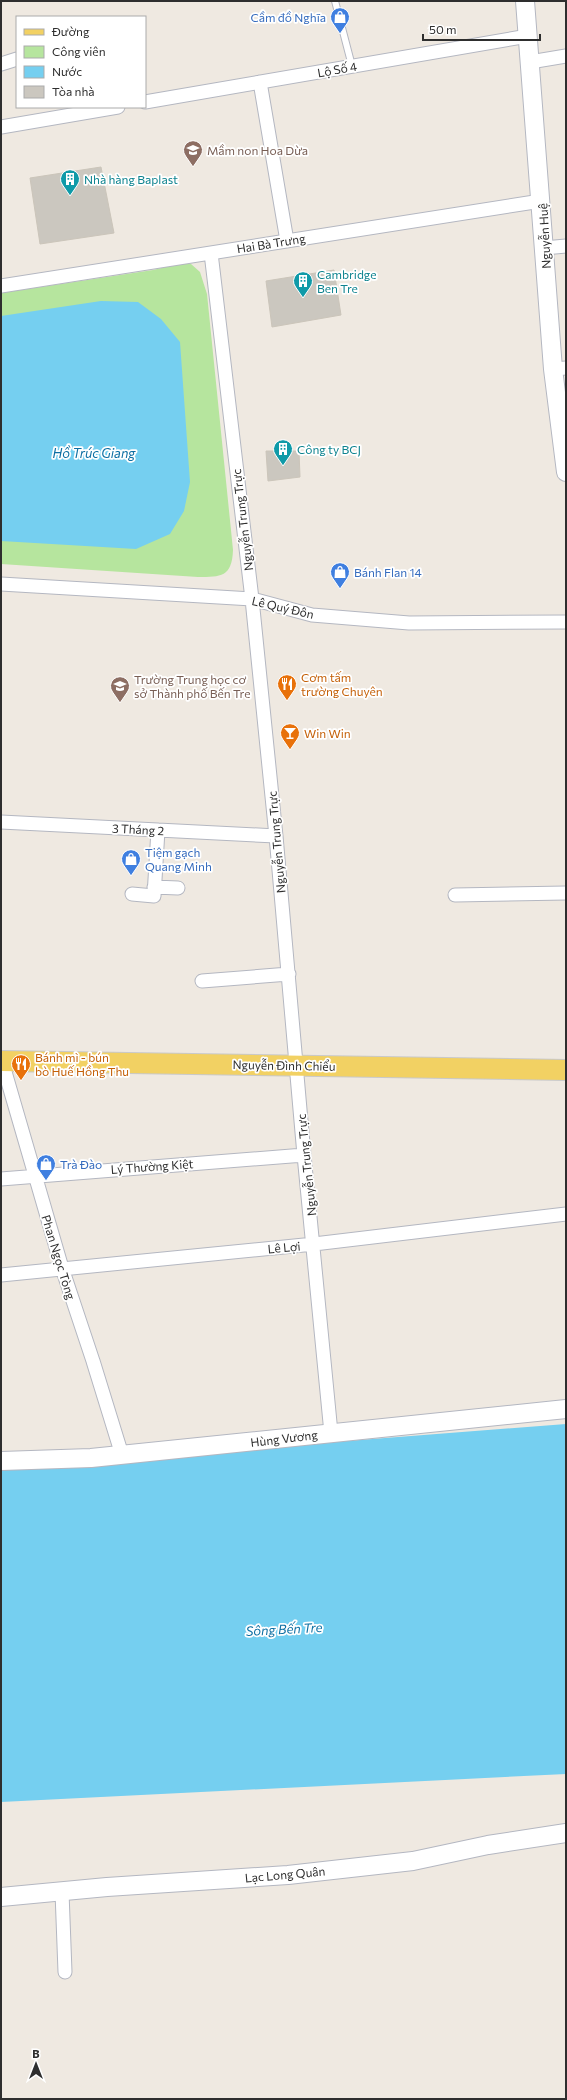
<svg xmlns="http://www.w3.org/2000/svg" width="567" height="2100" font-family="Commissioner,sans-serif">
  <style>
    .green { fill: #b6e59e }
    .water { fill: #75cff0 }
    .building { fill: #cbc7bf; stroke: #cbc5ba }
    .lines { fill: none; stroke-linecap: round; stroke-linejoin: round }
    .lane-casing { stroke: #b4b7c1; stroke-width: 8 }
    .street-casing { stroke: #b4b7c1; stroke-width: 15 }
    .secondary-casing { stroke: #b4b7c1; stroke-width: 20 }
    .primary-casing { stroke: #c9c9c9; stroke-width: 22 }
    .lane { stroke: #fff; stroke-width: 6 }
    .street { stroke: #fff; stroke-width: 13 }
    .secondary { stroke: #fff; stroke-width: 18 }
    .primary { stroke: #f2d163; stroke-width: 20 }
    .labels { text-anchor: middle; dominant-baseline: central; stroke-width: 3.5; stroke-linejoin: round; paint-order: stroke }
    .shop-label { font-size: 12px; fill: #366cbe; stroke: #fff; text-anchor: start }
    .street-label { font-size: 12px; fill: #2e2e2e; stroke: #fff }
    .education-label { font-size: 12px; fill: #785e54; stroke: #fff; text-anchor: start }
    .culture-label { font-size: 12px; fill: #0d838f; stroke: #fff; text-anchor: start }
    .food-label { font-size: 12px; fill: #c56008; stroke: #fff; text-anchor: start }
    .water-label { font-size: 13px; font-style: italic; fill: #0d6fa3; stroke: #fff }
  </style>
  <rect width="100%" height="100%" fill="#efe9e1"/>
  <path class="green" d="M178,264H191L200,272L207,294L233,550C232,577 221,577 198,577L1,564V293L153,270Z"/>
  <path class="water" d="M101,301L138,302L161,319L180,342L190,482L184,511L170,534L136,549L1,541V316Z
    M566,1424V1774L1,1802V1468Z"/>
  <path class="building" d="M101,167L114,233L40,244L30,178Z
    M334,270L341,315L272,327L266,281Z
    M266,451H299L300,477L268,481Z"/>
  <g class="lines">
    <defs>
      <path id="lane" d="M335,1L352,66"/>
      <path id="street" d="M530,62L566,56
        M1,64L17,59
        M260,82L287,241
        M145,102L528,36
        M1,127L118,107
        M544,248L566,246
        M211,253L252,599L276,836L304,1155L331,1433
        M1,286L541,201
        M553,369L566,368
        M1,584L252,599L312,615L409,623L566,622
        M1,822L276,836
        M154,887L178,888
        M132,894L154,896L158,830
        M455,895L566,893
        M202,981L289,974
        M1,1058L62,1268L93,1361L122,1455
        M1,1179L304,1155
        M1,1275L314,1244L566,1214
        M62,1892L65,1972"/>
      <path id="secondary" d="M525,1L553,369L566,472
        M1,1461L91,1458L566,1409
        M1,1897L107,1887L288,1875L413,1861L488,1845L566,1833"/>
      <path id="primary" d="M1,1061L566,1070"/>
    </defs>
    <use href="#lane" class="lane-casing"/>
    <use href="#street" class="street-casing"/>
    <use href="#secondary" class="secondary-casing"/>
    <use href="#primary" class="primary-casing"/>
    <use href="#lane" class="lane"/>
    <use href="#street" class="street"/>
    <use href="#secondary" class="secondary"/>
    <use href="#primary" class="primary"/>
  </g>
  <defs>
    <symbol id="shop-pin" viewBox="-11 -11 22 30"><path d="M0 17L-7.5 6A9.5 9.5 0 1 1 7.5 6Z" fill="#3f7fe0" stroke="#fff"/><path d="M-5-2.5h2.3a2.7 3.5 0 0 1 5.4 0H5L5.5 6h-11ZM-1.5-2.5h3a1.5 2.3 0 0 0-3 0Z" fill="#fff"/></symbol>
    <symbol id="school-pin" viewBox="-11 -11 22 30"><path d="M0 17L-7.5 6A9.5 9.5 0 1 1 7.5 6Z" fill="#8d6e63" stroke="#fff"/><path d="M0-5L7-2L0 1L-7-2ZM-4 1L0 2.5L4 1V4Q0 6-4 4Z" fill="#fff"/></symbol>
    <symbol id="building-pin" viewBox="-11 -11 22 30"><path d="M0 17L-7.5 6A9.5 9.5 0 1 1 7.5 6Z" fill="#0f9aa8" stroke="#fff"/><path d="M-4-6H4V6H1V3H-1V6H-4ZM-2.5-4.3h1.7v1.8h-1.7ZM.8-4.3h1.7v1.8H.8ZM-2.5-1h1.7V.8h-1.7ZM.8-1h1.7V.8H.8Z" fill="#fff"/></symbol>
    <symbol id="restaurant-pin" viewBox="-11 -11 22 30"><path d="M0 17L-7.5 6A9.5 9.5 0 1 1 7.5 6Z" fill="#e8710a" stroke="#fff"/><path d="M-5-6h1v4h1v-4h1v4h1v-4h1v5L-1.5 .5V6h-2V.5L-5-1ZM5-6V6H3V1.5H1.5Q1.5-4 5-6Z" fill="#fff"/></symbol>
    <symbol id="bar-pin" viewBox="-11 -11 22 30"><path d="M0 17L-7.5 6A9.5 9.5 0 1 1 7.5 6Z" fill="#e8710a" stroke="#fff"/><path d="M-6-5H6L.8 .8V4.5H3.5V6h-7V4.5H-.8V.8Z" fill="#fff"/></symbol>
  </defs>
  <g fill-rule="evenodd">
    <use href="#shop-pin" x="329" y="6" width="22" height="30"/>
    <use href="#school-pin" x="182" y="139" width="22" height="30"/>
    <use href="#building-pin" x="59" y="168" width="22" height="30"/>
    <use href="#building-pin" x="292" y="270" width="22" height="30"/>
    <use href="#building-pin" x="272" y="438" width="22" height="30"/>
    <use href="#shop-pin" x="329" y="561" width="22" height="30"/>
    <use href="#restaurant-pin" x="276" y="673" width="22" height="30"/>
    <use href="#school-pin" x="109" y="675" width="22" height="30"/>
    <use href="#bar-pin" x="279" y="722" width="22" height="30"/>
    <use href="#shop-pin" x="120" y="848" width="22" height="30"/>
    <use href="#restaurant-pin" x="10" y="1053" width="22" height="30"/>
    <use href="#shop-pin" x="35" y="1153" width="22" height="30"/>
  </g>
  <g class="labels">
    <g class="shop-label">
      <text x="326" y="17" text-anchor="end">Cầm đồ Nghĩa</text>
      <text x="354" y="572">Bánh Flan 14</text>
      <text x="145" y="852">Tiệm gạch<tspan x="145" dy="14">Quang Minh</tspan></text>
      <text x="60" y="1164">Trà Đào</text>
    </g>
    <g class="street-label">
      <text transform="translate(337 69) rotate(-10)">Lộ Số 4</text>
      <text transform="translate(544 236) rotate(-93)">Nguyễn Huệ</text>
      <text transform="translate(271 243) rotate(-9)">Hai Bà Trưng</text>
      <text transform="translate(242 520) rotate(-97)">Nguyễn Trung Trực</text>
      <text transform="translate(283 607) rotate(13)">Lê Quý Đôn</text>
      <text transform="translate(138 829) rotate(3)">3 Tháng 2</text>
      <text transform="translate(276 842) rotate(-95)">Nguyễn Trung Trực</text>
      <text transform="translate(284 1065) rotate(1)">Nguyễn Đình Chiểu</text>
      <text transform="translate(306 1165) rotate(-96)">Nguyễn Trung Trực</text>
      <text transform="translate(152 1166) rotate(-4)">Lý Thường Kiệt</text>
      <text transform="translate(284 1247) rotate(-5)">Lê Lợi</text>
      <text transform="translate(59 1257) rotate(73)">Phan Ngọc Tòng</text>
      <text transform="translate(284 1438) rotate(-7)">Hùng Vương</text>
      <text transform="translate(285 1874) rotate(-5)">Lạc Long Quân</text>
    </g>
    <g class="education-label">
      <text x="207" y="150">Mầm non Hoa Dừa</text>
      <text x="134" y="679">Trường Trung học cơ<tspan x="134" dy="14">sở Thành phố Bến Tre</tspan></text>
    </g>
    <g class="culture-label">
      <text x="84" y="179">Nhà hàng Baplast</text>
      <text x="317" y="274">Cambridge<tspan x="317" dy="14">Ben Tre</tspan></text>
      <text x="297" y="449">Công ty BCJ</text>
    </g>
    <g class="food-label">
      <text x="301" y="677">Cơm tấm<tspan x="301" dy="14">trường Chuyên</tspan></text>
      <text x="304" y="733">Win Win</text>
      <text x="35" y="1057">Bánh mì - bún<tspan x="35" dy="14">bò Huế Hồng Thu</tspan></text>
    </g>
    <g class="water-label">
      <text x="94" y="453">Hồ Trúc Giang</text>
      <text transform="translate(284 1629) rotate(-3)">Sông Bến Tre</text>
    </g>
  </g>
  <rect width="567" height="2100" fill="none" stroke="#2e2e2e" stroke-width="4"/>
  <rect x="16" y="16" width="130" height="92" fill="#ffffff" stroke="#ababab"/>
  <rect x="24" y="29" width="20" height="6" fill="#f2d163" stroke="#ababab"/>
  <text x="52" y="36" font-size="12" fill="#2e2e2e">Đường</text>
  <rect x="24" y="46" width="20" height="12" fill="#b6e59e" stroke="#ababab"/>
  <text x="52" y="56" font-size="12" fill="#2e2e2e">Công viên</text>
  <rect x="24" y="66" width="20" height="12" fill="#75cff0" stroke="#ababab"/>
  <text x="52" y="76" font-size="12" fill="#2e2e2e">Nước</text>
  <rect x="24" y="86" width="20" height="12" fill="#cbc7bf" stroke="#ababab"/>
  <text x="52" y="96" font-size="12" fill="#2e2e2e">Tòa nhà</text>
  <g transform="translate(36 2064)" stroke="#ffffff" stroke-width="3" paint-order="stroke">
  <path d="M0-3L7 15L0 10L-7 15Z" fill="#2e2e2e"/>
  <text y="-6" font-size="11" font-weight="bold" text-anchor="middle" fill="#2e2e2e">B</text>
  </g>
  <path d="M423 34v6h117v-6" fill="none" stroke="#2e2e2e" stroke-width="2"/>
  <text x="429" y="34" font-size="12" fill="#2e2e2e" stroke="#ffffff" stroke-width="3" paint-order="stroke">50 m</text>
</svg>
